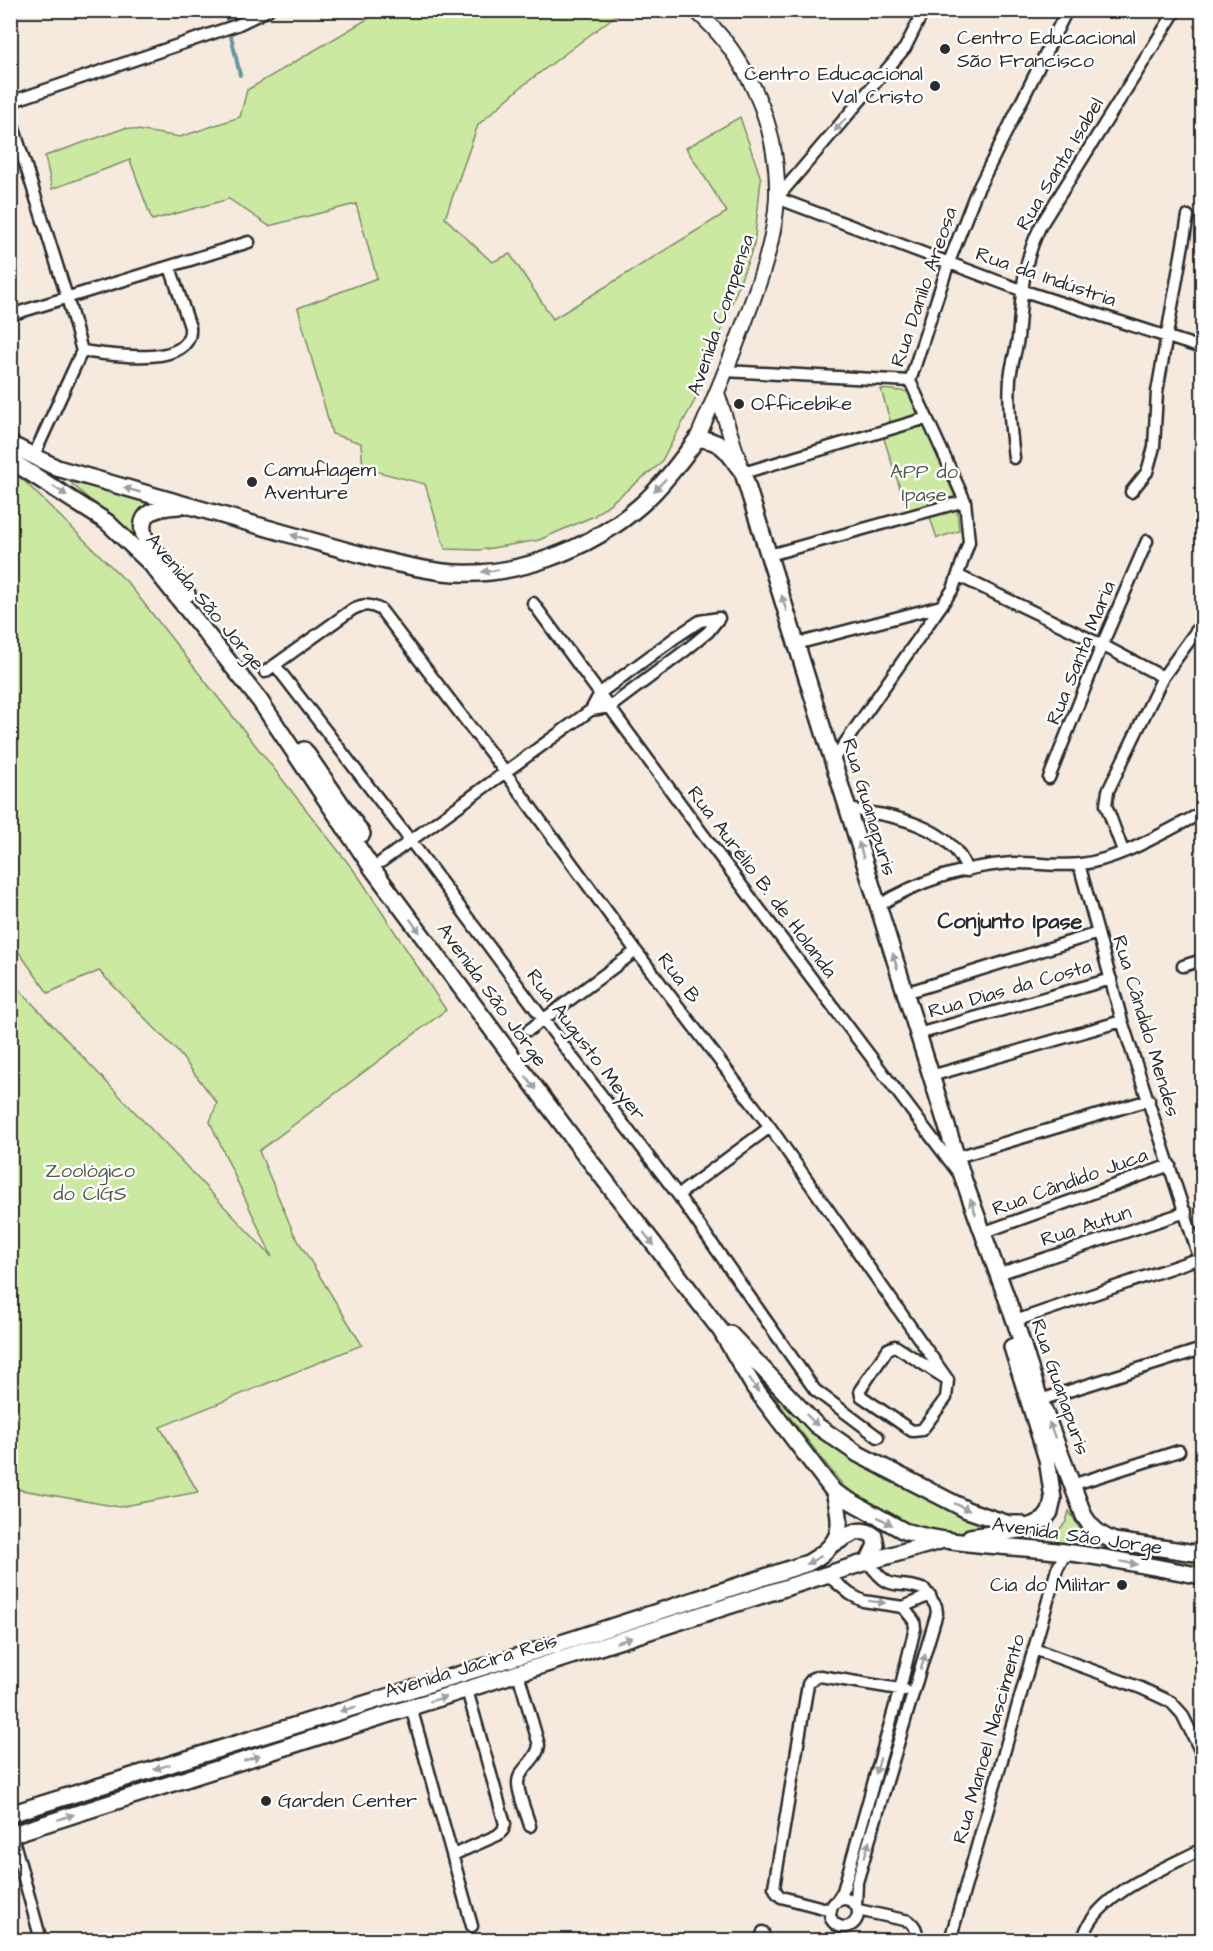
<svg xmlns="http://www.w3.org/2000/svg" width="1213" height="1951" font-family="'Architects Daughter',sans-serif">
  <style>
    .green { fill: #cbe9a1; stroke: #7b8a66; stroke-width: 1.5 }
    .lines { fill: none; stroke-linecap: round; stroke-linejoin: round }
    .stream { stroke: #66979d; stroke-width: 4 }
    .street-casing { stroke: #2b2b2b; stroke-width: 15 }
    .secondary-casing { stroke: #2b2b2b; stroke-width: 18 }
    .primary-casing { stroke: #2b2b2b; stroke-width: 20 }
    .street { stroke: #fff; stroke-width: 10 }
    .secondary { stroke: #fff; stroke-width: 14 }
    .primary { stroke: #fff; stroke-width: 15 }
    .oneway { fill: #a0a0a0 }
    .poi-dot { fill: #2b2b2b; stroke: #fff; stroke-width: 2 }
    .labels { text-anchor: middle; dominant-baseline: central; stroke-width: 5; stroke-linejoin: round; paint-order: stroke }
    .poi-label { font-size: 20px; fill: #2b2b2b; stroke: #fff; text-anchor: start }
    .street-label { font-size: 20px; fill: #2b2b2b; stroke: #fff }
    .park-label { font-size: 20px; fill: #535a48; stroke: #fff }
    .quarter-label { font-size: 22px; font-weight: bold; fill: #2b2b2b; stroke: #fff }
  </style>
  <rect width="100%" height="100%" fill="#f6e9de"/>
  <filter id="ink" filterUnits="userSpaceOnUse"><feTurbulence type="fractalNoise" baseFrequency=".0167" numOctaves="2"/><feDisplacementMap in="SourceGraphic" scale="12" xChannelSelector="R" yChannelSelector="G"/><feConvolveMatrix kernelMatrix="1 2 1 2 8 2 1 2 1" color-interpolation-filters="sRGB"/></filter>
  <g filter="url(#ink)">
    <path class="green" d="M623,10L521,87L478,125L445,218L492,262L510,254L553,319L727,212L686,148L740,117L761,179L754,245L695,400L660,464L594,516L539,540L480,550L445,549L425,484L363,468L361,443L332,434L298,308L377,278L356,204L269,226L229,199L152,220L130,160L52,189L45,156L125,128L180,137L240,117L247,90L381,11Z
      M881,389L910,392L956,499L959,531L937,538L927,509L908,513L884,439L893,431Z
      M11,471L16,473L128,583L359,877L446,1010L259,1151L294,1234L362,1345L160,1427L198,1492L119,1507L11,1488V981L272,1257L210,1122L217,1103L178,1052L99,971L48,993L16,948L11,949Z
      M64,476L159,504L137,519L134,532L162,568Z
      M750,1366L852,1456L886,1480L971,1518L1010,1527L952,1534L928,1530L907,1524L848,1492Z
      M1069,1511L1080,1529L1102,1544L1202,1560V1570L992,1540L1058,1531L1066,1522Z"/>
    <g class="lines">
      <path class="stream" d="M225,10L240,75"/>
      <defs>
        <path id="street" d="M924,10L905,48L777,198L1021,290L1202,348
          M10,102L237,25L268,10
          M10,116L67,297L82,351L34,455
          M10,315L249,242
          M82,351C106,354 194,370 190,327L170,267
          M725,371L910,381
          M1014,458C1011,432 1008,406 1010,379C1011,366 1016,352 1018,338C1022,296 1021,265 1041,225L1176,10
          M743,473L927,418
          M1131,492L1147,472L1154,447L1157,392L1188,216
          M769,555L965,501
          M959,576L1102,645L1163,677
          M533,603L702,833L960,1175
          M796,644L941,606
          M275,665L410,840L543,1019L678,1195L815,1390L878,1437
          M265,672L353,609C364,604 370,604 381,610L505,772L636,951L770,1127L948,1380L946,1398L922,1430L912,1431L861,1396L860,1390L888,1349L895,1346L948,1380
          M591,710L610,707L686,650L708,632L719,618
          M833,760L953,589L969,542L965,501L910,381L949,262L975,195L1067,10
          M1049,778L1102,645L1147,541
          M848,809C889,815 952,824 967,871
          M1123,851L1106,805L1108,791L1163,677L1202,623
          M381,862L591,710L600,693L676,637L700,621L719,618
          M1079,864L1122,1021L1202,1266
          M878,906C917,881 966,866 1012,863C1035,862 1058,867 1081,864C1122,859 1165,831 1202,813
          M1183,966L1202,960
          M905,993L1098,933
          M529,1030L636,951
          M918,1034L1111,979
          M931,1076L1122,1021
          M957,1157L1149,1100
          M678,1195L770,1127
          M982,1233L1170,1165
          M998,1274L1186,1212
          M1015,1321L1200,1258
          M1040,1400L1202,1349
          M1072,1485L1179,1451
          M827,1575L850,1594L863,1601L903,1607L914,1621L915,1628L902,1681L843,1891L836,1902
          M903,1607L930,1595
          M1034,1649L1141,1688L1171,1702L1182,1714L1202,1754
          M518,1673L539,1745C538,1760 518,1769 518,1783C518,1795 527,1814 530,1826
          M411,1707L472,1926
          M12,1835L41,1940
          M453,1855L498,1835L503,1830L505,1824L467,1690
          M830 1913a14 14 0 1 1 28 0a14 14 0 1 1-28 0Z
          M856,1906L857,1882L937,1613L936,1606L925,1590C895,1578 893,1596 868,1562
          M831,1910L781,1897L777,1893L774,1887L808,1684L813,1678L820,1676L905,1690
          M858,1910L909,1921C916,1926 918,1932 916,1940
          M761,1940L763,1932
          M950,1940L1057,1569L1063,1558L1071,1553
          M1083,1940C1092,1895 1165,1869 1202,1849"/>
        <path id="secondary" d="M695,10C748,56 779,127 777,197C775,240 760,281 745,321C730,361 714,400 697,439
          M717,393L741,468"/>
        <path id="primary" d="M10,444L57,468C134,490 211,512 288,534C339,548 390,565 443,572C511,580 590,550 641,505C662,486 680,462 697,439C723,439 729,454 743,473L964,1181L1015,1321L1040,1400L1084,1516C1092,1529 1100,1535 1114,1541L1202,1554
          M10,460L107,522L151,564L260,701L372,868L577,1144L721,1331L754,1387L834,1492L904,1531C958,1547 1016,1545 1072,1553C1116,1559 1159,1568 1202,1576
          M179,506C158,507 135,512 145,538L187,594
          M304,750L362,834
          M730,1334L816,1425L858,1454L967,1510L1009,1524H1020
          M970,1537L1019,1530L1035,1524L1044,1520L1050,1512L1053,1499L1047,1459L1012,1347
          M835,1543C848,1536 860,1525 874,1536L876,1545L868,1562
          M10,1814L574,1639L808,1563C842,1544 844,1528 834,1492
          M10,1835L860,1564L940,1541"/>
      </defs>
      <use href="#street" class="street-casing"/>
      <use href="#secondary" class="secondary-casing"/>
      <use href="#primary" class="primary-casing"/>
      <use href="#street" class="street"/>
      <use href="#secondary" class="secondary"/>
      <use href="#primary" class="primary"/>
    </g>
    <defs><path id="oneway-solid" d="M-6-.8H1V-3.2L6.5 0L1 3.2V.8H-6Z" transform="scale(1.5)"/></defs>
    <g class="oneway">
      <use href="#oneway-solid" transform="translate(840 125) rotate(131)"/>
      <use href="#oneway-solid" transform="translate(660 485) rotate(133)"/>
      <use href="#oneway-solid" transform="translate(132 490) rotate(-164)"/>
      <use href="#oneway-solid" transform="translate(60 491) rotate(33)"/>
      <use href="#oneway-solid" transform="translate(299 537) rotate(-164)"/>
      <use href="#oneway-solid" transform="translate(490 571) rotate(172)"/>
      <use href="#oneway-solid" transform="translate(784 603) rotate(-107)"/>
      <use href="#oneway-solid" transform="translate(861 850) rotate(-107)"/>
      <use href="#oneway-solid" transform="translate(415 926) rotate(54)"/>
      <use href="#oneway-solid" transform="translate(895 961) rotate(-107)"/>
      <use href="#oneway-solid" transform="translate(531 1083) rotate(53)"/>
      <use href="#oneway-solid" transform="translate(973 1207) rotate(-110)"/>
      <use href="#oneway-solid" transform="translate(649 1239) rotate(51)"/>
      <use href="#oneway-solid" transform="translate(754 1385) rotate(57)"/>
      <use href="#oneway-solid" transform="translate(812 1420) rotate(44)"/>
      <use href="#oneway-solid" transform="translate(1052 1430) rotate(-111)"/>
      <use href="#oneway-solid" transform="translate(962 1507) rotate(26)"/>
      <use href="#oneway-solid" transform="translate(885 1521) rotate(29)"/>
      <use href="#oneway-solid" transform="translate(814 1560) rotate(151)"/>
      <use href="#oneway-solid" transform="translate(1129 1563) rotate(10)"/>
      <use href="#oneway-solid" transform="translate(877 1602) rotate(7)"/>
      <use href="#oneway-solid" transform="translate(624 1640) rotate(-18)"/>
      <use href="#oneway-solid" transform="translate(923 1662) rotate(-74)"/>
      <use href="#oneway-solid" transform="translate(438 1699) rotate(-16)"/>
      <use href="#oneway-solid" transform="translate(348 1709) rotate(163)"/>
      <use href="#oneway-solid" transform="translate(252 1758) rotate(-18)"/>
      <use href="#oneway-solid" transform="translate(878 1766) rotate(106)"/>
      <use href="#oneway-solid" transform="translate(162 1767) rotate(163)"/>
      <use href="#oneway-solid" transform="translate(66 1817) rotate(-18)"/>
      <use href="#oneway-solid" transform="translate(867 1849) rotate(-73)"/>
    </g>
  </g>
  <g class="poi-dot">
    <circle cx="945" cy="49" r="6"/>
    <circle cx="935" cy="86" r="6"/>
    <circle cx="739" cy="404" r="6"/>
    <circle cx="252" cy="482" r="6"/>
    <circle cx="1122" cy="1585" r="6"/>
    <circle cx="266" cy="1801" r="6"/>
  </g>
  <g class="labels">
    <g class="poi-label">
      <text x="957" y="38">Centro Educacional<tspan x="957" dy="23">São Francisco</tspan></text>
      <text x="923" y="74" text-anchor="end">Centro Educacional<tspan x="923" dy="23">Val Cristo</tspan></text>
      <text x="751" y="404">Officebike</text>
      <text x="264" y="470">Camuflagem<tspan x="264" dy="23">Aventure</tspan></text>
      <text x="1110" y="1585" text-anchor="end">Cia do Militar</text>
      <text x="278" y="1801">Garden Center</text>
    </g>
    <g class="street-label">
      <text transform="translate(1060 164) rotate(-59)">Rua Santa Isabel</text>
      <text transform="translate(1046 277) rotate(19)">Rua da Indústria</text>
      <text transform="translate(924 287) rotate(-71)">Rua Danilo Areosa</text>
      <text transform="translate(721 315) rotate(-71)">Avenida Compensa</text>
      <text transform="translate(205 602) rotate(50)">Avenida São Jorge</text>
      <text transform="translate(1081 653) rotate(-68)">Rua Santa Maria</text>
      <text transform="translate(869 807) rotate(73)">Rua Guanapuris</text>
      <text transform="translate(762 882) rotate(53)">Rua Aurélio B. de Holanda</text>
      <text transform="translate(679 978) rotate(53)">Rua B</text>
      <text transform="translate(1010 989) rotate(-16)">Rua Dias da Costa</text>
      <text transform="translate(492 995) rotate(54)">Avenida São Jorge</text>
      <text transform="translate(1146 1026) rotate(73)">Rua Cândido Mendes</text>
      <text transform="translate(586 1045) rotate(53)">Rua Augusto Meyer</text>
      <text transform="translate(1070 1182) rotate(-20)">Rua Cândido Juca</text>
      <text transform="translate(1086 1226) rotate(-18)">Rua Autun</text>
      <text transform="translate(1060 1387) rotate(71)">Rua Guanapuris</text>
      <text transform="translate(1077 1536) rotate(8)">Avenida São Jorge</text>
      <text transform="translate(471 1666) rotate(-17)">Avenida Jacira Reis</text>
      <text transform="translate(989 1739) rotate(-74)">Rua Manoel Nascimento</text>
    </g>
    <g class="park-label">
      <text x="924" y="472">APP do<tspan x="924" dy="23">Ipase</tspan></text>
      <text x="90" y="1171">Zoológico<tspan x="90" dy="23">do CIGS</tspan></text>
    </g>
    <g class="quarter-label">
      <text x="1010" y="921">Conjunto Ipase</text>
    </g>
  </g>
  <rect width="1213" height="1951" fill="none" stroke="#fff" stroke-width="36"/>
  <rect x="18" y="18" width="1177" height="1915" fill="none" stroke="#2b2b2b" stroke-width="2" filter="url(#ink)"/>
</svg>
